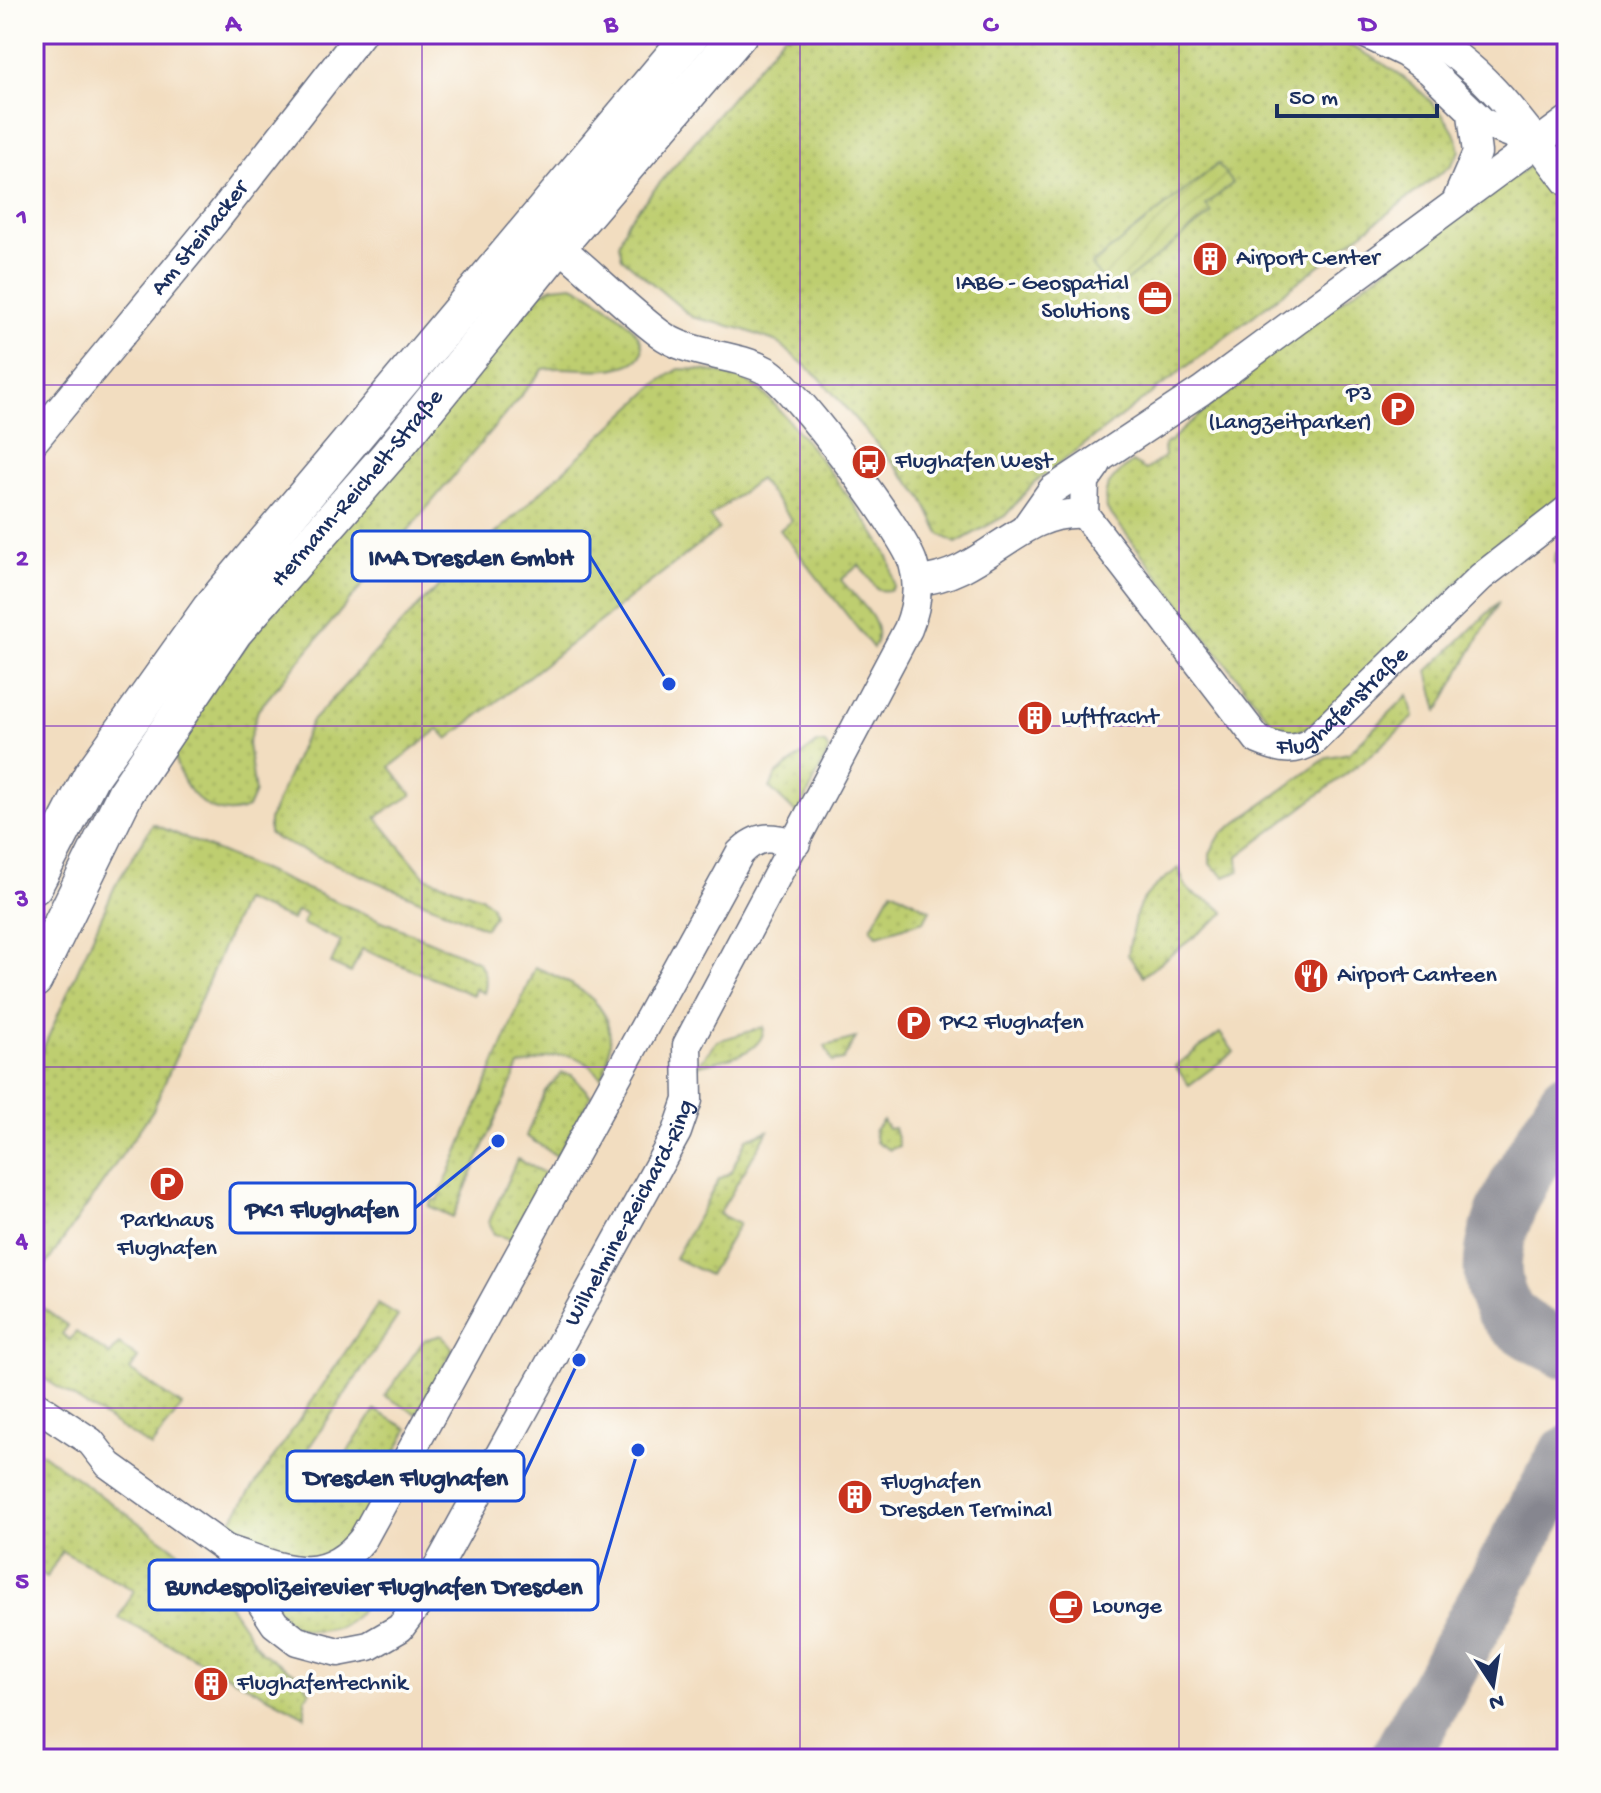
<svg xmlns="http://www.w3.org/2000/svg" width="1601" height="1793" font-family="'Gochi Hand',sans-serif">
  <style>
    .grass { fill: url(#grass-dots); stroke: #6c7e67; stroke-width: 2 }
    .garden { fill: url(#garden-furrows); stroke: #6c7e67; stroke-width: 2 }
    .lines { fill: none; stroke-linecap: round; stroke-linejoin: round }
    .taxiway { stroke: #86868f; stroke-width: 58 }
    .minor-casing { stroke: #666c80; stroke-width: 31 }
    .major-casing { stroke: #666c80; stroke-width: 39 }
    .minor { stroke: #fff; stroke-width: 28 }
    .major { stroke: #fff; stroke-width: 36 }
    .grid { fill: none; stroke: #7b2cbf; stroke-width: 2; stroke-opacity: 0.55 }
    .labels { text-anchor: middle; dominant-baseline: central; stroke-width: 7; stroke-linejoin: round; paint-order: stroke }
    .street-label { font-size: 24px; fill: #1b2f5e; stroke: #fdfcf7 }
    .poi-label { font-size: 24px; fill: #1b2f5e; stroke: #fdfcf7; text-anchor: start }
    .leader { fill: none; stroke: #1d4ed8; stroke-width: 3 }
    .callout-dot { fill: #1d4ed8; stroke: #fdfcf7; stroke-width: 3 }
    .callout { fill: #fdfcf7; stroke: #1d4ed8; stroke-width: 3 }
    .callout-label { font-size: 26px; text-anchor: middle; font-weight: bold; fill: #1b2f5e }
    .neatline { fill: none; stroke: #7b2cbf; stroke-width: 3 }
    .grid-label { font-size: 26px; text-anchor: middle; font-weight: bold; fill: #7b2cbf }
  </style>
  <defs>
    <pattern id="grass-dots" width="8" height="8" patternUnits="userSpaceOnUse" patternTransform="scale(2)"><rect width="8" height="8" fill="#bece70"/><path d="M2 2h.1M6 6h.1" fill="none" stroke="#a3b163" stroke-width="1.8" stroke-linecap="round"/></pattern>
    <pattern id="garden-furrows" width="10" height="10" patternUnits="userSpaceOnUse" patternTransform="scale(2)"><rect width="10" height="10" fill="#bece70"/><path d="M-1 1l2-2M0 10L10 0M9 11l2-2" fill="none" stroke="#a3b163"/></pattern>
  </defs>
  <rect width="100%" height="100%" fill="#fdfcf7"/>
  <filter id="ink" filterUnits="userSpaceOnUse"><feTurbulence type="fractalNoise" baseFrequency=".0125" numOctaves="2"/><feDisplacementMap in="SourceGraphic" scale="16" xChannelSelector="R" yChannelSelector="G"/><feConvolveMatrix kernelMatrix="1 2 1 2 8 2 1 2 1" color-interpolation-filters="sRGB"/></filter>
  <filter id="wash" filterUnits="userSpaceOnUse"><feTurbulence type="fractalNoise" baseFrequency=".006" numOctaves="4" result="noise"/><feDisplacementMap in="SourceGraphic" scale="32" xChannelSelector="R" yChannelSelector="G"/><feGaussianBlur stdDeviation="1.8" result="paint"/><feColorMatrix in="noise" values="0 0 0 0 0 0 0 0 0 0 0 0 0 0 0 0 0 1.4 0 .05"/><feComposite in="paint" operator="in"/></filter>
  <g filter="url(#wash)">
    <rect width="100%" height="100%" fill="#f2ddc0"/>
    <path class="grass" d="M785,34H1318C1365,46 1452,100 1460,151L1451,165L1034,483L1005,516L956,543L940,534L922,497L820,378L777,342L742,329L692,317L622,258L619,244L627,222Z
      M1531,165L1567,208V494L1482,558L1348,694L1308,727L1291,734L1279,732L1107,509C1100,486 1115,476 1132,462L1146,470L1165,456L1164,446L1281,344Z
      M573,285C592,293 680,349 624,366C599,374 569,365 543,369L258,710L248,744L255,792L248,808C210,824 183,790 174,756C197,700 239,655 277,607C361,500 451,398 539,294L553,287Z
      M679,369C705,369 741,374 761,391C785,411 881,534 890,562C892,569 893,578 894,586L890,591L878,590L859,565L841,580C857,600 889,623 873,648L780,530L792,520L759,479L710,517L719,529L448,739L439,729L390,767L412,795L376,817L425,877L481,897L491,905L494,916L485,928L276,839L269,833V820L311,722L420,604L660,381Z
      M1567,545V576L1554,562L1555,554Z
      M1499,602L1438,711L1428,671Z
      M1408,695L1414,717L1371,755L1238,856L1239,871L1225,877L1210,864V853L1221,834L1328,757L1349,753Z
      M817,743L825,744L829,750L798,815L770,788L776,775Z
      M153,824L477,961C485,971 488,980 484,993L475,989L473,995L362,949L351,973L331,964L341,941L302,924L306,914L296,911L292,920L243,900L153,1110L34,1282V1069L115,886Z
      M1179,868C1188,906 1205,891 1225,913L1143,976L1128,955C1137,902 1136,900 1179,868Z
      M892,890L930,910L924,921L877,935L871,928Z
      M535,967C589,990 628,1011 602,1078C571,1043 560,1056 519,1066L453,1217L429,1206L432,1200H438Z
      M764,1027C763,1056 720,1059 697,1066L717,1041Z
      M1220,1033L1234,1052L1189,1085L1175,1066Z
      M856,1038L843,1060L832,1062L825,1046Z
      M562,1073L572,1075L591,1096L557,1156L526,1136L545,1091Z
      M883,1120L888,1129L894,1128L899,1146L890,1150L876,1142L874,1131Z
      M768,1131L719,1214L739,1224L709,1275L675,1258L719,1179L730,1173L747,1139Z
      M517,1159L548,1175L516,1237L510,1239L494,1234L489,1222Z
      M34,1302L68,1326L62,1334L70,1340L76,1332L110,1355L119,1344L138,1358L130,1370L182,1406L151,1447L34,1372Z
      M378,1304L398,1316L299,1462L321,1464C328,1496 345,1500 374,1505L356,1537L318,1561L263,1552L227,1526Z
      M442,1335L453,1349L417,1414L385,1396L424,1340Z
      M375,1410L408,1429L380,1483L361,1488L343,1473V1459Z
      M34,1448L205,1570L261,1652L298,1675L310,1691L305,1699V1716L119,1618L134,1590L62,1551L47,1577L34,1569Z
      M368,1560L383,1567C375,1583 368,1604 355,1617C338,1633 304,1637 286,1620C272,1607 262,1583 252,1566L323,1576Z"/>
    <path class="garden" d="M1218,164L1233,183L1206,205L1212,213L1112,292L1091,265Z"/>
    <g class="lines">
      <path class="taxiway" d="M1567,1101C1537,1156 1459,1255 1509,1315C1523,1331 1548,1340 1567,1350
        M1399,1759L1567,1455"/>
    </g>
  </g>
  <g filter="url(#ink)">
    <g class="lines">
      <defs>
        <g id="minor">
          <path d="M1366,34L1405,53L1430,71L1484,123L1536,143"/>
          <path d="M1420,34C1483,64 1526,128 1567,182"/>
          <path d="M1458,197L1477,153L1472,114"/>
          <path id="s1" d="M34,441L216,220L361,34"/>
          <path id="s2" d="M1097,464L1085,481L1084,514L1258,740C1279,749 1294,753 1313,741L1481,577L1567,510"/>
          <path d="M1026,527L1052,490L1201,391L1567,121"/>
          <path d="M917,581C986,576 1018,509 1084,514"/>
          <path id="s3" d="M34,1404L91,1442L109,1465L226,1549L275,1624L297,1641L338,1652L369,1646L400,1628L417,1605L677,1132L688,1100L687,1045L908,629C917,607 920,586 913,563C904,533 794,386 767,371C733,352 690,357 659,333C618,302 584,264 543,234"/>
          <path d="M226,1549C277,1565 320,1592 363,1539L740,853C758,834 772,837 796,843"/>
        </g>
        <g id="major">
          <path d="M34,886L91,776L210,609L692,34"/>
          <path id="s4" d="M34,980L126,792L234,632L388,456L559,245L739,34"/>
        </g>
      </defs>
      <use href="#minor" class="minor-casing"/>
      <use href="#major" class="major-casing"/>
      <use href="#minor" class="minor"/>
      <use href="#major" class="major"/>
    </g>
  </g>
  <path class="grid" d="M422,34V1759M800,34V1759M1179,34V1759M34,385H1567M34,726H1567M34,1067H1567M34,1408H1567"/>
  <defs>
    <symbol id="building-disc" viewBox="-11 -11 22 22"><circle r="9.5" fill="#c8321e" stroke="#fdfcf7"/><path d="M-4-6H4V6H1V3H-1V6H-4ZM-2.5-4.3h1.7v1.8h-1.7ZM.8-4.3h1.7v1.8H.8ZM-2.5-1h1.7V.8h-1.7ZM.8-1h1.7V.8H.8Z" fill="#fff"/></symbol>
    <symbol id="office-disc" viewBox="-11 -11 22 22"><circle r="9.5" fill="#c8321e" stroke="#fdfcf7"/><path d="M-6-3h4V-5.5h4V-3h4V5H-6ZM-1-4.5V-3h2v-1.5ZM-6 0V1H6V0Z" fill="#fff"/></symbol>
    <symbol id="parking-disc" viewBox="-11 -11 22 22"><circle r="9.5" fill="#c8321e" stroke="#fdfcf7"/><path d="M-3.5-5.5H1a3.5 3.5 0 0 1 0 7H-1V5.5H-3.5ZM-1-3.4V-.6H.8a1.4 1.4 0 0 0 0-2.8Z" fill="#fff"/></symbol>
    <symbol id="bus-disc" viewBox="-11 -11 22 22"><circle r="9.5" fill="#c8321e" stroke="#fdfcf7"/><path d="M-5-6H5V4H4V6H2V4H-2V6H-4V4H-5ZM-3.5-4V0h7V-4ZM-3.5 1.2v1.5H-2V1.2ZM2 1.2v1.5H3.5V1.2Z" fill="#fff"/></symbol>
    <symbol id="restaurant-disc" viewBox="-11 -11 22 22"><circle r="9.5" fill="#c8321e" stroke="#fdfcf7"/><path d="M-5-6h1v4h1v-4h1v4h1v-4h1v5L-1.5 .5V6h-2V.5L-5-1ZM5-6V6H3V1.5H1.5Q1.5-4 5-6Z" fill="#fff"/></symbol>
    <symbol id="cafe-disc" viewBox="-11 -11 22 22"><circle r="9.5" fill="#c8321e" stroke="#fdfcf7"/><path d="M-5.5-4.5H6V0H3Q3 3.5 0 3.5H-2.5Q-5.5 3.5-5.5 0ZM3-3.2v2h1.7v-2ZM-6 4.5H4V6H-6Z" fill="#fff"/></symbol>
  </defs>
  <g fill-rule="evenodd">
    <use href="#building-disc" x="1190" y="239" width="40" height="40"/>
    <use href="#office-disc" x="1135" y="278" width="40" height="40"/>
    <use href="#parking-disc" x="1378" y="389" width="40" height="40"/>
    <use href="#bus-disc" x="849" y="442" width="40" height="40"/>
    <use href="#building-disc" x="1015" y="698" width="40" height="40"/>
    <use href="#restaurant-disc" x="1291" y="956" width="40" height="40"/>
    <use href="#parking-disc" x="894" y="1003" width="40" height="40"/>
    <use href="#parking-disc" x="147" y="1164" width="40" height="40"/>
    <use href="#building-disc" x="835" y="1477" width="40" height="40"/>
    <use href="#cafe-disc" x="1046" y="1587" width="40" height="40"/>
    <use href="#building-disc" x="191" y="1664" width="40" height="40"/>
  </g>
  <g class="labels">
    <g class="street-label">
      <text stroke="none"><textPath href="#s1" startOffset="262">Am Steinacker</textPath></text>
      <text stroke="none"><textPath href="#s4" startOffset="592">Hermann-Reichelt-Straße</textPath></text>
      <text stroke="none"><textPath href="#s2" startOffset="442">Flughafenstraße</textPath></text>
      <text stroke="none"><textPath href="#s3" startOffset="944">Wilhelmine-Reichard-Ring</textPath></text>
    </g>
    <g class="poi-label">
      <text x="1236" y="259">Airport Center</text>
      <text x="1129" y="284" text-anchor="end">IABG - Geospatial<tspan x="1129" dy="28">Solutions</tspan></text>
      <text x="1372" y="395" text-anchor="end">P3<tspan x="1372" dy="28">(Langzeitparker)</tspan></text>
      <text x="895" y="462">Flughafen West</text>
      <text x="1061" y="718">Luftfracht</text>
      <text x="1337" y="976">Airport Canteen</text>
      <text x="940" y="1023">PK2 Flughafen</text>
      <text x="167" y="1221" text-anchor="middle">Parkhaus<tspan x="167" dy="28">Flughafen</tspan></text>
      <text x="881" y="1483">Flughafen<tspan x="881" dy="28">Dresden Terminal</tspan></text>
      <text x="1092" y="1607">Lounge</text>
      <text x="237" y="1684">Flughafentechnik</text>
    </g>
  </g>
  <path class="leader" d="M669 684L590 556M498 1141L415 1208M579 1360L524 1476M638 1450L598 1585"/>
  <g class="callout-dot">
    <circle cx="669" cy="684" r="8"/>
    <circle cx="498" cy="1141" r="8"/>
    <circle cx="579" cy="1360" r="8"/>
    <circle cx="638" cy="1450" r="8"/>
  </g>
  <g class="callout">
    <rect x="352" y="531" width="238" height="50" rx="8"/>
    <rect x="230" y="1183" width="185" height="50" rx="8"/>
    <rect x="287" y="1451" width="237" height="50" rx="8"/>
    <rect x="149" y="1560" width="449" height="50" rx="8"/>
  </g>
  <g class="callout-label">
    <text x="471" y="565">IMA Dresden GmbH</text>
    <text x="322" y="1217">PK1 Flughafen</text>
    <text x="406" y="1485">Dresden Flughafen</text>
    <text x="374" y="1594">Bundespolizeirevier Flughafen Dresden</text>
  </g>
  <rect width="1601" height="1793" fill="none" stroke="#fdfcf7" stroke-width="88"/>
  <g transform="translate(1493 1685) rotate(168)" stroke="#fdfcf7" stroke-width="6" paint-order="stroke">
  <path d="M0-6L14 30L0 20L-14 30Z" fill="#1b2f5e"/>
  <text y="-12" font-size="22" font-weight="bold" text-anchor="middle" fill="#1b2f5e">N</text>
  </g>
  <path d="M1277 104v12h160v-12" fill="none" stroke="#1b2f5e" stroke-width="4"/>
  <text x="1289" y="104" font-size="24" fill="#1b2f5e" stroke="#fdfcf7" stroke-width="6" paint-order="stroke">50 m</text>
  <rect x="44" y="44" width="1513" height="1705" class="neatline"/>
  <g class="grid-label">
    <text x="233" y="31">A</text>
    <text x="611" y="31">B</text>
    <text x="990" y="31">C</text>
    <text x="1368" y="31">D</text>
    <text x="22" y="224">1</text>
    <text x="22" y="565">2</text>
    <text x="22" y="906">3</text>
    <text x="22" y="1247">4</text>
    <text x="22" y="1588">5</text>
  </g>
</svg>
